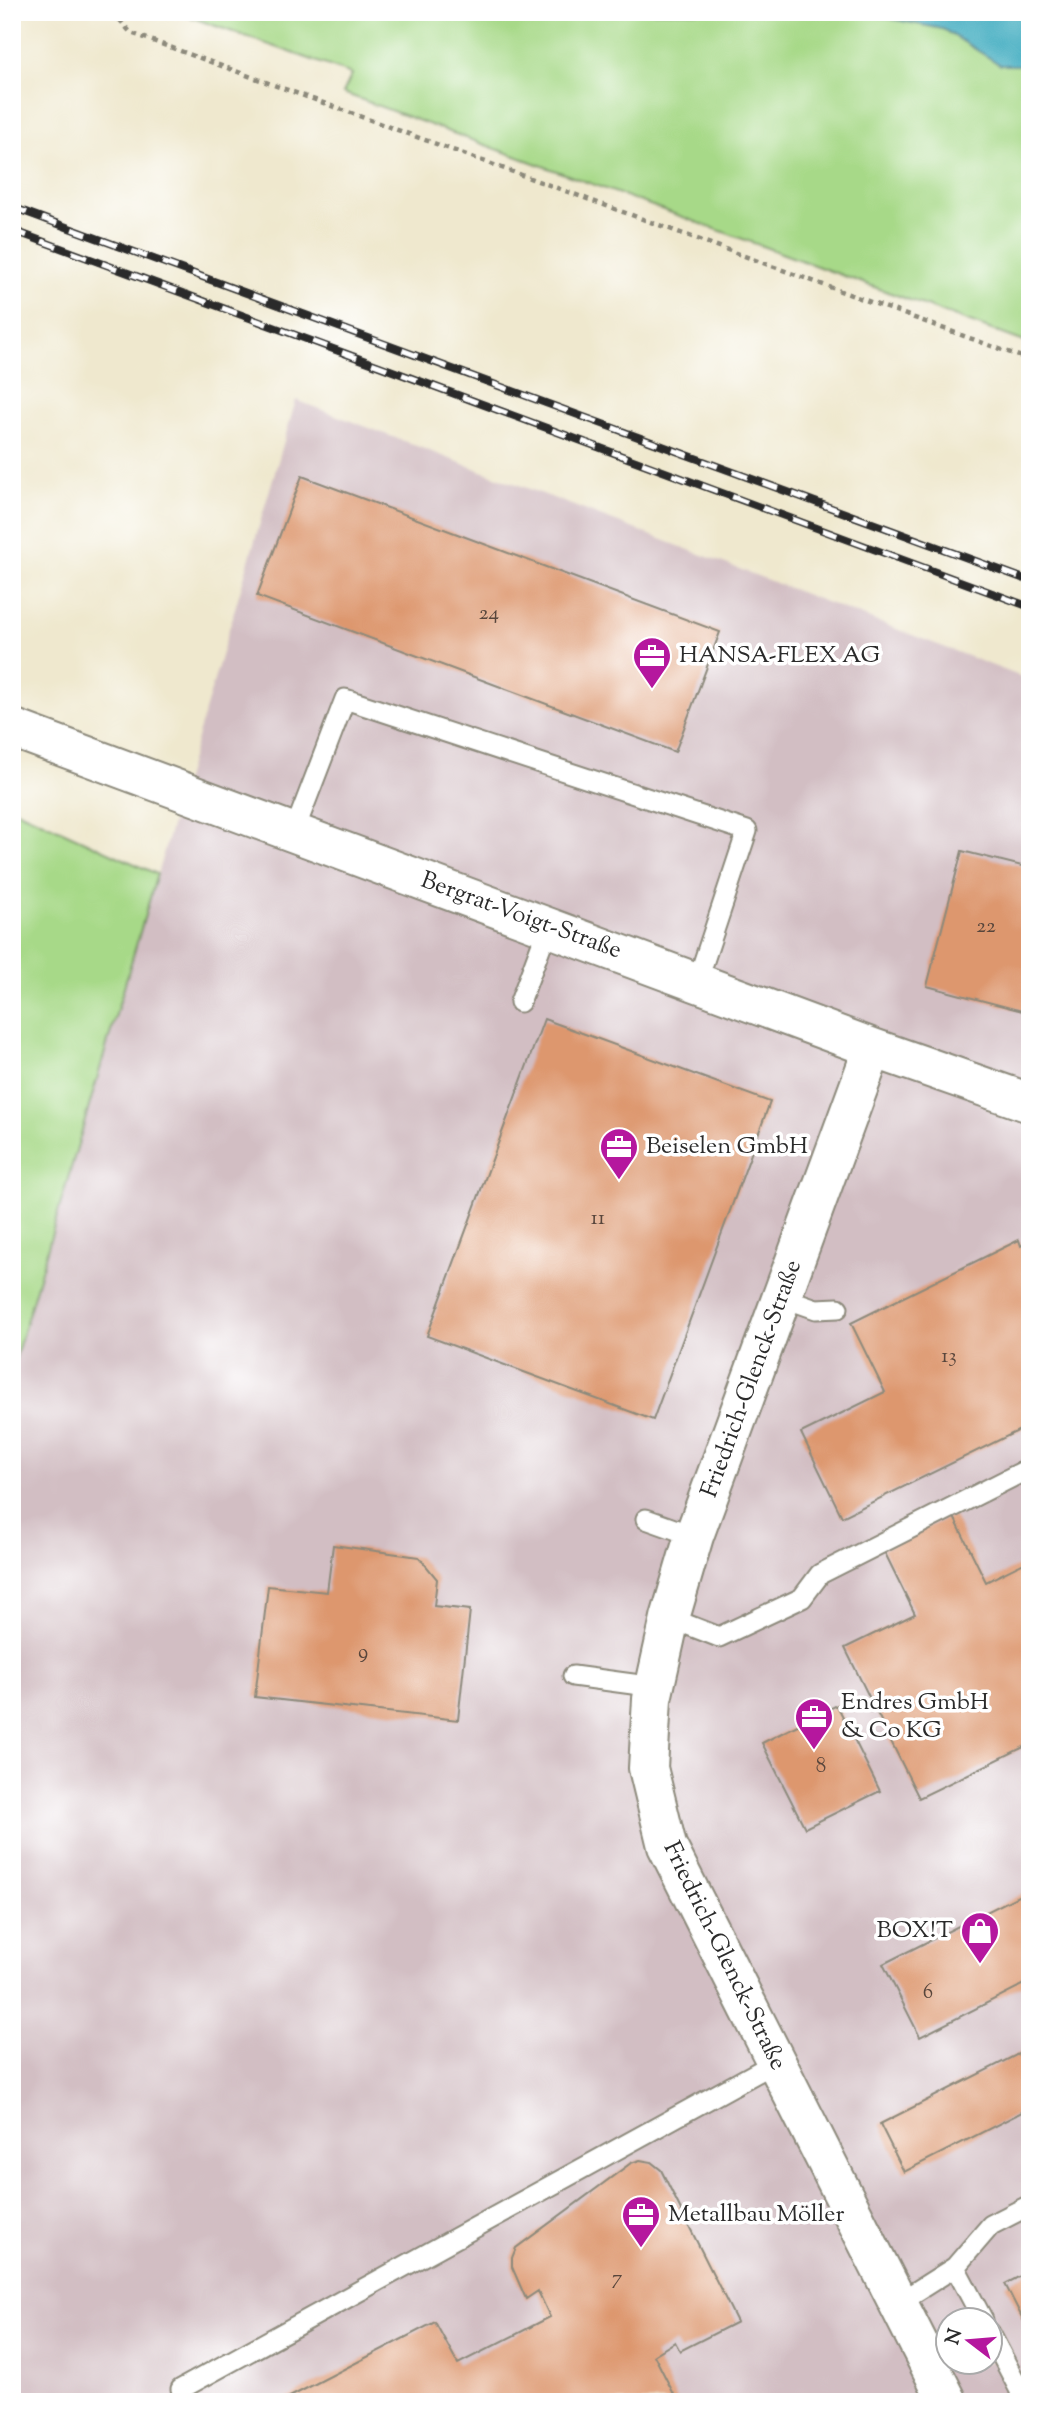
<svg xmlns="http://www.w3.org/2000/svg" width="1042" height="2414" font-family="'Sorts Mill Goudy',serif">
  <style>
    .industrial { fill: #d2bec3; fill-rule: evenodd }
    .green { fill: #a7d988; stroke: #69825a; stroke-width: 2 }
    .water { fill: #41acc0; stroke: #366c76; stroke-width: 2 }
    .building { fill: #dd976e }
    .lines { fill: none; stroke-linecap: round; stroke-linejoin: round }
    .lane-casing { stroke: #8d8a7c; stroke-width: 23 }
    .street-casing { stroke: #8d8a7c; stroke-width: 42 }
    .path { stroke: #8d8a7c; stroke-width: 4.5; stroke-dasharray: 5 5; stroke-linecap: butt }
    .lane { stroke: #fff; stroke-width: 19 }
    .street { stroke: #fff; stroke-width: 38 }
    .rail-casing { stroke: #2b2b2b; stroke-width: 8 }
    .rail { stroke: #fff; stroke-width: 5; stroke-dasharray: 16; stroke-linecap: butt }
    .labels { text-anchor: middle; dominant-baseline: central; stroke-width: 7; stroke-linejoin: round; paint-order: stroke }
    .number-label { font-size: 21px; fill: #58463c }
    .poi-label { font-size: 24px; fill: #2b2b2b; stroke: #fff; text-anchor: start }
    .street-label { font-size: 24px; fill: #2b2b2b; stroke: #fff }
  </style>
  <rect width="100%" height="100%" fill="#fff"/>
  <filter id="ink" filterUnits="userSpaceOnUse"><feTurbulence type="fractalNoise" baseFrequency=".0143" numOctaves="2"/><feDisplacementMap in="SourceGraphic" scale="14" xChannelSelector="R" yChannelSelector="G"/><feConvolveMatrix kernelMatrix="1 2 1 2 8 2 1 2 1" color-interpolation-filters="sRGB"/></filter>
  <filter id="wash" filterUnits="userSpaceOnUse"><feTurbulence type="fractalNoise" baseFrequency=".00686" numOctaves="4" result="noise"/><feDisplacementMap in="SourceGraphic" scale="28" xChannelSelector="R" yChannelSelector="G"/><feGaussianBlur stdDeviation="1.57" result="paint"/><feColorMatrix in="noise" values="0 0 0 0 0 0 0 0 0 0 0 0 0 0 0 0 0 1.4 0 .05"/><feComposite in="paint" operator="in"/></filter>
  <g filter="url(#wash)">
    <rect width="100%" height="100%" fill="#efe8ce"/>
    <path class="industrial" d="M296,400L1030,680V2402H12V1370ZM948,2320H990V2362H948Z"/>
    <path class="green" d="M176,12H857L943,29L1001,65H1030V344L343,93L352,74Z
      M12,808L157,874L12,1370Z"/>
    <path class="water" d="M857,12H1030V65H1001L943,29Z"/>
    <g id="blocks">
      <path class="building" d="M302,476L720,632L675,752L257,596Z
        M962,851L1030,868V1013L927,986Z
        M544,1019L770,1102L653,1420L427,1336Z
        M1019,1240L1021,1246L1030,1240V1425L842,1517L801,1433L885,1392L851,1323Z
        M953,1515L986,1582L1030,1560V1744L919,1798L845,1648L915,1614L883,1549Z
        M333,1545L419,1557L437,1579L434,1606L470,1610L458,1720L255,1697L268,1586L327,1592Z
        M837,1705L880,1791L805,1828L762,1743Z
        M1030,1890V1981L920,2037L883,1964Z
        M1030,2048V2108L904,2172L880,2124Z
        M640,2160L651,2162L661,2170L737,2322L680,2351L675,2342L654,2355L678,2402H280L435,2322L458,2364L550,2317L538,2291L526,2299L512,2267V2258L516,2248L631,2163Z
        M1030,2271V2333L1005,2284Z"/>
    </g>
  </g>
  <g filter="url(#ink)">
    <use href="#blocks" fill-opacity="0" stroke="#8d8a7c" stroke-width="2"/>
    <g class="lines">
      <defs>
        <path id="lane" d="M294,832L345,699L747,831L697,982
          M520,1002L548,927
          M782,1297L816,1309L838,1308
          M646,1519L694,1536
          M670,1618L719,1637L802,1598L820,1574L1030,1468
          M573,1676L655,1687
          M955,2267L983,2320
          M898,2303L955,2267L991,2225L1030,2205
          M990,2333L1026,2402
          M181,2389L776,2062"/>
        <path id="street" d="M12,728L873,1048L1030,1103
          M873,1048L694,1536L670,1618L652,1699L648,1768L667,1846L948,2402"/>
      </defs>
      <use href="#lane" class="lane-casing"/>
      <use href="#street" class="street-casing"/>
      <path class="path" d="M113,12L131,33L1030,360"/>
      <use href="#lane" class="lane"/>
      <use href="#street" class="street"/>
      <defs>
        <path id="rail" d="M12,207L1030,581
          M12,230L1030,607"/>
      </defs>
      <use href="#rail" class="rail-casing"/>
      <use href="#rail" class="rail"/>
    </g>
  </g>
  <defs>
    <symbol id="office-pin" viewBox="-11 -11 22 30"><path d="M0 17L-7.5 6A9.5 9.5 0 1 1 7.5 6Z" fill="#b5179e" stroke="#fff"/><path d="M-6-3h4V-5.5h4V-3h4V5H-6ZM-1-4.5V-3h2v-1.5ZM-6 0V1H6V0Z" fill="#fff"/></symbol>
    <symbol id="shop-pin" viewBox="-11 -11 22 30"><path d="M0 17L-7.5 6A9.5 9.5 0 1 1 7.5 6Z" fill="#b5179e" stroke="#fff"/><path d="M-5-2.5h2.3a2.7 3.5 0 0 1 5.4 0H5L5.5 6h-11ZM-1.5-2.5h3a1.5 2.3 0 0 0-3 0Z" fill="#fff"/></symbol>
  </defs>
  <g fill-rule="evenodd">
    <use href="#office-pin" x="630" y="634" width="44" height="60"/>
    <use href="#office-pin" x="597" y="1125" width="44" height="60"/>
    <use href="#office-pin" x="792" y="1695" width="44" height="60"/>
    <use href="#shop-pin" x="958" y="1909" width="44" height="60"/>
    <use href="#office-pin" x="619" y="2193" width="44" height="60"/>
  </g>
  <g class="labels">
    <g class="number-label">
      <text x="489" y="614">24</text>
      <text x="986" y="927">22</text>
      <text x="598" y="1219">11</text>
      <text x="949" y="1357">13</text>
      <text x="363" y="1653">9</text>
      <text x="821" y="1767">8</text>
      <text x="928" y="1993">6</text>
      <text x="617" y="2279">7</text>
    </g>
    <g class="poi-label">
      <text x="679" y="656">HANSA-FLEX AG</text>
      <text x="646" y="1147">Beiselen GmbH</text>
      <text x="841" y="1703">Endres GmbH<tspan x="841" dy="28">&amp; Co KG</tspan></text>
      <text x="953" y="1931" text-anchor="end">BOX!T</text>
      <text x="668" y="2215">Metallbau Möller</text>
    </g>
    <g class="street-label">
      <text transform="translate(521 916) rotate(20)">Bergrat-Voigt-Straße</text>
      <text transform="translate(752 1379) rotate(-70)">Friedrich-Glenck-Straße</text>
      <text transform="translate(724 1956) rotate(64)">Friedrich-Glenck-Straße</text>
    </g>
  </g>
  <rect width="1042" height="2414" fill="none" stroke="#fff" stroke-width="42"/>
  <g transform="translate(969 2341) rotate(286)"><circle r="33" fill="#ffffff" stroke="#aaaaaa" stroke-width="2"/>
  <path d="M0-5L12 26L0 18L-12 26Z" fill="#b5179e"/>
  <text y="-10" font-size="19" font-weight="bold" text-anchor="middle" fill="#2b2b2b">N</text>
  </g>
</svg>
